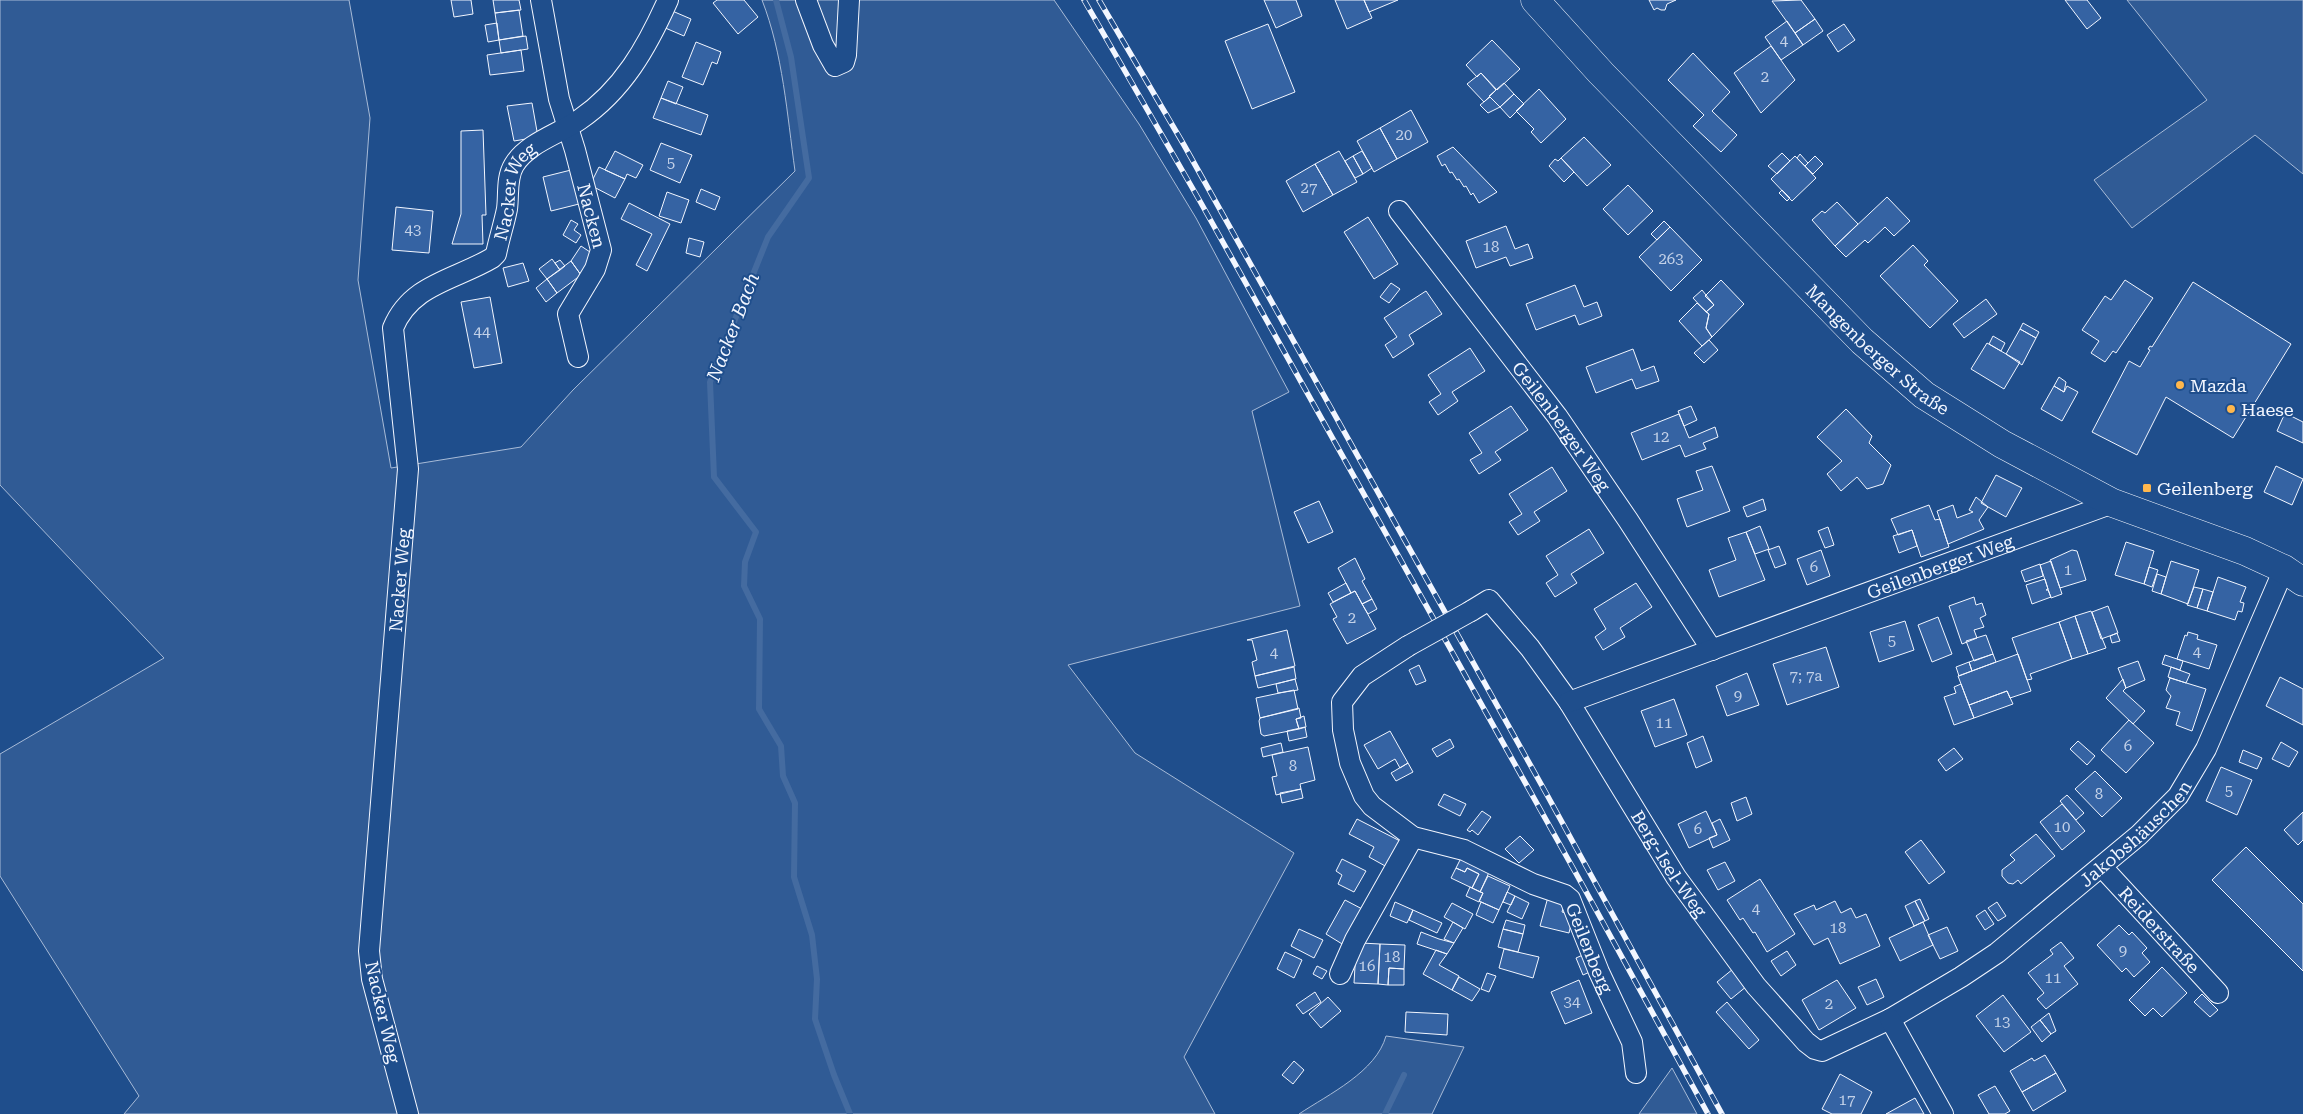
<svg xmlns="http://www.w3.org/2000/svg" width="2303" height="1114" font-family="'Roboto Serif',serif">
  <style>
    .green { fill: #305b95; stroke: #a8bbd7 }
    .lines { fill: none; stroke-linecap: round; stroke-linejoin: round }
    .stream { stroke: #446ba0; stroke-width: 6 }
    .building { fill: #3563a3; stroke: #f2f6ff }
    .minor-casing { stroke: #f2f6ff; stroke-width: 22 }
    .secondary-casing { stroke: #f2f6ff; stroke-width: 29 }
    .minor { stroke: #1f4e8c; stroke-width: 20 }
    .secondary { stroke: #1f4e8c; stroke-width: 28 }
    .rail-casing { stroke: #f2f6ff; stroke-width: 5.5 }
    .rail { stroke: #1f4e8c; stroke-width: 4; stroke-dasharray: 11; stroke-linecap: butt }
    .minor-bridge-casing { stroke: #f2f6ff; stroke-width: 22; stroke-linecap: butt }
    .minor-bridge { stroke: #1f4e8c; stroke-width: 20 }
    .poi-dot { fill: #ffb74d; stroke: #1f4e8c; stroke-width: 2 }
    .labels { text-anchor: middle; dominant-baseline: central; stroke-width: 4; stroke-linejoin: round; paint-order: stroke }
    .number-label { font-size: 15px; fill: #c3d1e8 }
    .street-label { font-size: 18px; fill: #f2f6ff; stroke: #1f4e8c }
    .poi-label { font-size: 18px; fill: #f2f6ff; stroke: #1f4e8c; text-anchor: start }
    .water-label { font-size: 19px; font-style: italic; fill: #f2f6ff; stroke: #1f4e8c }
  </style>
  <rect width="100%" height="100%" fill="#1f4e8c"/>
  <path class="green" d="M0,0H349L370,118L358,280L391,468L521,447L573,390L795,171C787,114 783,54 762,0H1054L1139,124L1196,218L1289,392L1252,411L1300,606L1068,665L1135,753L1294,853L1184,1057L1215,1114H124L139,1096L0,876V754L164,658L0,485Z
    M2127,0H2303V174L2255,135L2132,228L2094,180L2207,100Z
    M1386,1036L1464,1047L1432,1114H1299C1329,1094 1376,1072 1386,1036Z
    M1672,1068L1697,1114H1639Z"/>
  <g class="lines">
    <path class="stream" d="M776,0L791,57L809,178L768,237L710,382L714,477L756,532L745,562L744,586L760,619L759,709L781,746L783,776L795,803L794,877L812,935L817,979L815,1019L834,1075L850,1114
      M1385,1114L1404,1075"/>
  </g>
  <path class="building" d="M451,0H471L473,14L454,17Z
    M493,0H519L521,10L495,13Z
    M717,0H744L758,17L738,34L713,3Z
    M1264,0H1296L1302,16L1276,28Z
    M1335,0H1364L1372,18L1347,29Z
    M1364,0H1398L1369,12Z
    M1649,0H1676L1667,4L1665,10H1661L1657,8L1654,10Z
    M1801,0L1815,19L1795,33L1772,1Z
    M2065,0H2087L2101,18L2087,29Z
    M519,10L523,36L499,40L495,13Z
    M670,10L691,19L684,36L663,27Z
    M1815,19L1823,31L1803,45L1795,33Z
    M1787,21L1803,45L1781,60L1765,37Z
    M497,23L499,40L488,42L485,25Z
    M1268,24L1295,92L1252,109L1225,41Z
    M1844,24L1855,40L1838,52L1827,35Z
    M526,36L528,49L501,53L499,40Z
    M1492,40L1520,69L1497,90L1481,73L1477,77L1466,65Z
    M696,42L721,52L717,64L712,62L703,85L682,77Z
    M1771,46L1795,80L1761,113L1734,73Z
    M521,50L524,71L490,75L487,55Z
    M1693,53L1730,92L1712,111L1737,135L1721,152L1693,126L1704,115L1668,80Z
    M1481,73L1496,90L1484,102L1467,84Z
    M668,81L683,87L676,104L661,98Z
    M1504,83L1514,94L1500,107L1489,96Z
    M1539,89L1566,119L1541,143L1531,132L1534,129L1516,111Z
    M1514,94L1524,104L1510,118L1500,107Z
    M1490,97L1500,107L1488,113L1480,105Z
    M661,98L708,115L701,135L653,118Z
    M532,103L538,137L514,141L507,106Z
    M1411,110L1428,142L1397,159L1380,128Z
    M1380,128L1397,159L1374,172L1357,141Z
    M483,130L486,215H482L483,244H452L461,214V131Z
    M1584,137L1611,165L1587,186L1561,158Z
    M661,143L692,155L680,183L650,170Z
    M1453,147L1497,192L1479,203L1473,193L1471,195L1466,186L1464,187L1459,179L1457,180L1452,172L1450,173L1445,164L1442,166L1437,156Z
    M615,151L643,165L636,178L627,174L625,179L605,170Z
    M1339,151L1357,182L1333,195L1315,164Z
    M1362,151L1372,168L1363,174L1353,156Z
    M1782,153L1790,161L1777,174L1768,166Z
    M1800,154L1808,163L1805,166L1797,158Z
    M1353,156L1363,174L1355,178L1345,161Z
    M1795,156L1816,178L1792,201L1771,179Z
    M1815,156L1823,164L1813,174L1805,166Z
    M1561,158L1574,172L1564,182L1549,166L1555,159L1558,161Z
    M1315,164L1333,195L1303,212L1286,181Z
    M599,167L625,179L615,198L590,185Z
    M571,170L579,204L551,211L543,177Z
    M1628,185L1653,211L1628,235L1603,209Z
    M701,189L720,197L715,210L696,202Z
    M1782,190L1790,198L1787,201L1779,193Z
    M667,192L689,200L681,223L659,216Z
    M1887,197L1910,221L1894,236L1885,227L1868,243L1865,240L1846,257L1835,246Z
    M1837,202L1858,224L1835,246L1812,220L1822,211L1825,213Z
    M629,203L670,224L647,271L636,265L652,234L621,219Z
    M396,207L433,211L429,253L392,250Z
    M1368,217L1398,264L1374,279L1344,232Z
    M571,220L578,224L574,230L581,235L576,243L563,235Z
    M1664,221L1670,227L1657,240L1651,234Z
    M1506,226L1515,249L1528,244L1533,258L1510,266L1506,257L1476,268L1466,241Z
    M1670,227L1702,260L1671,291L1639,257Z
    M689,238L704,242L700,257L686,253Z
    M1913,245L1928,261L1924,265L1958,301L1930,328L1880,276Z
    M581,246L596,256L581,275L571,261Z
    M552,259L560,270L547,279L539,269Z
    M560,260L565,266L560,270L555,263Z
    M571,261L581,275L557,293L547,279Z
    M523,263L529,281L508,287L503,268Z
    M547,279L557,293L546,302L536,288Z
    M1721,280L1744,304L1712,337L1706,328L1709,314L1706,312L1714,305L1705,296Z
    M2125,280L2153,298L2116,353L2113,351L2105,362L2091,353L2099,341L2082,330L2105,296L2111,300Z
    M2193,282L2291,344L2233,438L2166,397L2137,455L2092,432L2129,361L2140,367L2150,350L2148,349L2150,346L2152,347Z
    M1391,283L1400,289L1389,303L1380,297Z
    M1575,285L1584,307L1597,302L1602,316L1579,325L1575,315L1536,330L1526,304Z
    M1702,290L1714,305L1706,312L1693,298Z
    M1426,291L1442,314L1409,335L1414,344L1393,358L1385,345L1397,337L1384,318Z
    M490,297L502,363L474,368L461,302Z
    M1986,299L1997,314L1964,338L1953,324Z
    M1697,303L1709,314L1706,328L1712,337L1702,346L1679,321Z
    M2023,323L2039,332L2036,338L2020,329Z
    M2020,329L2036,338L2022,365L2006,354Z
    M1993,336L2005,343L2001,351L1989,344Z
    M1709,340L1718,350L1704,363L1694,353Z
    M1987,343L2020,362L2004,389L1971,369Z
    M1470,348L1485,371L1452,392L1458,401L1438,415L1429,402L1441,394L1428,375Z
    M1633,349L1641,371L1654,366L1659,381L1636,389L1632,379L1596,393L1586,367Z
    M2059,377L2066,382L2064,392L2054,386Z
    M2054,386L2064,392L2067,386L2078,392L2062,421L2041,409Z
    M1511,406L1528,430L1495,452L1501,460L1479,474L1470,460L1482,453L1469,433Z
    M1691,406L1697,420L1684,426L1678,411Z
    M1846,409L1872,436L1869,443L1891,465L1883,484L1867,489L1857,477L1841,491L1827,474L1842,461L1817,437Z
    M2285,413L2303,422V443L2277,431Z
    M1679,414L1689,438L1715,427L1718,437L1703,443L1706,449L1685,457L1680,445L1642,460L1631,433Z
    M1712,466L1730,511L1687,527L1677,499L1703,490L1696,471Z
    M2276,466L2303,479L2292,505L2264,492Z
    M1552,467L1567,491L1534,512L1540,521L1518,535L1509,522L1522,514L1509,494Z
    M1996,475L2022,488L2006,517L1981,503Z
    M1976,497L1988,507L1979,520L1984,529L1948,544L1937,511L1953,505L1957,518L1973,512L1969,510Z
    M1763,499L1766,510L1747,517L1743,507Z
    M1319,501L1333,532L1308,543L1294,512Z
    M1929,505L1935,520L1940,519L1949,547L1921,557L1912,530L1898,535L1891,519Z
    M1760,526L1769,549L1755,554L1746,532Z
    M1828,527L1834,545L1825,548L1818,531Z
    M1589,529L1604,553L1571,574L1577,583L1555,597L1546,583L1558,575L1546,556Z
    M1912,530L1917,546L1899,553L1893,536Z
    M1746,532L1765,580L1719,597L1709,570L1736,560L1728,538Z
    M2126,542L2154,551L2144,584L2115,575Z
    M1779,546L1786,564L1775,568L1768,550Z
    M1821,550L1830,576L1807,585L1797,559Z
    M2072,550L2077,551L2086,580L2060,588L2050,560Z
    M1355,558L1365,579L1362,581L1372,599L1362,604L1355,591L1351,593L1338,568Z
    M2051,561L2062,594L2051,598L2040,565Z
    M2171,561L2199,570L2188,604L2161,594Z
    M2040,564L2043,576L2025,582L2021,571Z
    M2149,567L2158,570L2152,587L2144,584Z
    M2157,574L2166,577L2161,594L2152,591Z
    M2218,577L2246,587L2240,602L2244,603L2242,612L2238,611L2235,620L2207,611Z
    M2045,579L2048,589L2046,590H2048L2051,597L2032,604L2026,585Z
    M1346,583L1351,593L1333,602L1328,593Z
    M1636,583L1652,607L1620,628L1625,637L1603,650L1595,637L1606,629L1594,609Z
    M2194,587L2203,589L2197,608L2187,605Z
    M2203,589L2213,592L2207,611L2197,608Z
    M1355,591L1376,629L1347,644L1333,619L1337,617L1330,604Z
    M1974,597L1976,605L1982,603L1986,615L1980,618L1984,627L1974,630L1977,638L1962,644L1949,606Z
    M1372,599L1377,609L1368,614L1362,604Z
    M2108,606L2118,633L2101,639L2092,612Z
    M2091,611L2106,648L2088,654L2075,616Z
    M2075,616L2088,654L2072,659L2059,622Z
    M1938,617L1952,654L1932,662L1918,625Z
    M1905,621L1914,650L1879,662L1870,632Z
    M2059,622L2072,659L2030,674L2032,679L2027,680L2012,638Z
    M1287,630L1295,666L1255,676L1252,662L1257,660L1252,640H1247Z
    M2188,632L2198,635L2197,639L2217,645L2209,669L2177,659L2185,635L2187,636Z
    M2117,633L2120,641L2112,643L2110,636Z
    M1986,635L1993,654L1974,661L1966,641Z
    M1826,647L1839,687L1787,705L1773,664Z
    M1993,654L1996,662L1972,671L1969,662Z
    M2018,654L2031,691L2010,698L2007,691L1969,705L1958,676Z
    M2165,655L2183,661L2180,670L2162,664Z
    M2138,661L2145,680L2126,688L2118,668Z
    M1969,662L1972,671L1959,676L1956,667Z
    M1419,665L1426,681L1416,685L1409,670Z
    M1294,667L1296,679L1258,688L1255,676Z
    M2171,667L2190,674L2186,683L2168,677Z
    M1747,673L1759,705L1727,716L1716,686Z
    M2280,677L2303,689V725L2266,706Z
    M2170,678L2206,689L2192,731L2176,725L2180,712L2166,708L2171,696L2166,690Z
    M1295,679L1298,690L1278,693L1276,684Z
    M2123,679L2126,688L2123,691L2145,711L2133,724L2106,698Z
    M1961,684L1974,718L1954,725L1944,697L1956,693L1954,687Z
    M1294,690L1298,709L1260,718L1256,698Z
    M2007,691L2013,704L1974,718L1969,705Z
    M1674,699L1687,735L1655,747L1641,711Z
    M1299,708L1301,718L1296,719L1299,729L1264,736L1261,734L1259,721L1260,718Z
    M1304,716L1306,727L1299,729L1296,719Z
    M2129,720L2154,743L2126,773L2101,750Z
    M1305,727L1307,737L1289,741L1287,731Z
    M1390,731L1408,763L1400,768L1395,759L1378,769L1364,745Z
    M1703,736L1712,761L1696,768L1687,743Z
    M1450,739L1454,747L1437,757L1432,749Z
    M2078,741L2095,756L2087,765L2070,749Z
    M2281,742L2298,752L2289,767L2272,759Z
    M1281,743L1283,752L1263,757L1261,748Z
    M1308,747L1315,780L1300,784L1301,789L1276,795L1272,777L1277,776L1272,755Z
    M1954,748L1963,759L1946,771L1938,760Z
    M2243,750L2262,758L2257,769L2239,762Z
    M1408,763L1413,772L1396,781L1391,773Z
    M2221,767L2252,780L2237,815L2206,801Z
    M2095,771L2122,798L2102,817L2075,789Z
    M1301,789L1303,798L1282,803L1280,793Z
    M1444,794L1466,804L1460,816L1438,805Z
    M2067,795L2084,813L2076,820L2060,801Z
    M1746,797L1752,814L1737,821L1731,803Z
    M2062,804L2085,831L2062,850L2040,822Z
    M1482,811L1491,817L1478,835L1472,830L1470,832L1467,830Z
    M1706,811L1717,835L1689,848L1678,824Z
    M2303,812V840L2298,845L2284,830Z
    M1357,819L1400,841L1387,867L1369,857L1374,847L1349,834Z
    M1720,819L1730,840L1713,848L1709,838L1717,835L1712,823Z
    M2036,834L2055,856L2021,884L2018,880L2013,884L2008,883L2002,876V870L2015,860L2010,855Z
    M1520,836L1534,850L1519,863L1505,849Z
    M1921,840L1945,872L1929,884L1905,852Z
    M2246,847L2303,904V971L2212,880Z
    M1463,854L1491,868L1480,892L1472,888L1479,874L1467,868L1465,872L1456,868Z
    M1342,859L1366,871L1354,892L1338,884L1342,875L1336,871Z
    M1725,862L1735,881L1718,890L1707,870Z
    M1456,868L1465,872L1467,868L1479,874L1472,888L1451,878Z
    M1488,876L1510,886L1499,910L1479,901L1483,893L1480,892Z
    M1760,879L1795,934L1767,952L1755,932L1753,933L1743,918L1740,920L1727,900Z
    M1470,887L1483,893L1479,902L1466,896Z
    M1507,892L1515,896L1511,905L1503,902Z
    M1515,896L1529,903L1522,919L1507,912Z
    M1548,897L1565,901L1562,912L1573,915L1569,933L1540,926Z
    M1920,899L1929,919L1925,921L1915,901Z
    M1345,900L1366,911L1347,947L1326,934Z
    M1835,901L1841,913L1851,908L1856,918L1866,914L1880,946L1840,964L1828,938L1814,945L1794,914L1814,905L1816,910Z
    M1915,901L1925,921L1914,926L1905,906Z
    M1395,902L1413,910L1407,923L1390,916Z
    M1481,902L1499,910L1493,923L1476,915Z
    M1997,902L2006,916L1998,921L1988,908Z
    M1452,903L1473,914L1465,929L1444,917Z
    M1413,910L1442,923L1437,933L1409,920Z
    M1985,910L1994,924L1985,930L1976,916Z
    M1506,920L1525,925L1523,934L1503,929Z
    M1453,922L1463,928L1454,943L1444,939Z
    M1923,922L1933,945L1900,961L1889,938Z
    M2119,925L2129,935L2132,932L2147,948L2142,953L2150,962L2134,977L2126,968L2122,972L2097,945Z
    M1947,927L1958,951L1940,959L1928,935Z
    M1299,929L1323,940L1314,958L1291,946Z
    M1503,929L1523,934L1518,952L1498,947Z
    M1421,932L1439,939L1454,943L1447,954L1417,944Z
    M2061,942L2074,958L2064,966L2078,984L2046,1009L2037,999L2044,993L2028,973L2053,954L2050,950Z
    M1361,943L1380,944L1378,984L1354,983L1356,950Z
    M1380,944L1405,945L1404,969L1389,968L1388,985L1378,984Z
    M1504,949L1539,957L1533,978L1499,968Z
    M1436,950L1447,954L1439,965L1459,976L1452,990L1423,974Z
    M1787,951L1796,965L1781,976L1771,961Z
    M1285,952L1302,960L1294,978L1277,969Z
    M1585,954L1592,971L1583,975L1576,958Z
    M1317,966L1327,971L1322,979L1313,974Z
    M2162,967L2187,993L2162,1017L2153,1008L2145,1016L2129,1000Z
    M1389,968L1404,969V985H1388Z
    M1733,969L1747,986L1731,999L1717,982Z
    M1487,973L1496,976L1489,992L1481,989Z
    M1459,977L1480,989L1472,1001L1452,990Z
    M1876,979L1884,997L1867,1005L1858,987Z
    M1579,980L1592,1013L1565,1024L1551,992Z
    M1837,980L1856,1008L1819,1030L1802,1000Z
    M1315,992L1321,1002L1303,1014L1296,1005Z
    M2202,994L2218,1010L2210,1017L2194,1002Z
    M2003,995L2031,1032L2004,1052L1976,1016Z
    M1328,997L1341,1011L1321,1028L1309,1014Z
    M1727,1002L1759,1040L1749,1049L1716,1012Z
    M1406,1012L1448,1014L1447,1035L1405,1032Z
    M2049,1013L2056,1031L2051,1034L2040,1020Z
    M2040,1020L2051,1034L2042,1042L2031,1027Z
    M2045,1055L2056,1073L2022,1092L2010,1071L2032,1058L2034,1061Z
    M1294,1061L1304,1070L1293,1084L1282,1075Z
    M2056,1073L2066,1091L2033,1111L2022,1092Z
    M1840,1074L1872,1092L1861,1114H1832L1822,1109Z
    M1995,1086L2010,1111L2005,1114H1989L1978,1095Z
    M1915,1098L1924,1114H1886Z"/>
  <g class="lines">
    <defs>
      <g id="minor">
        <path id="s1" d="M541,0L559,99L575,150L601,250L595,269L568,314L578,357"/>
        <path d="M806,0L823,45L835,66L844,62L846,55L849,0"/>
        <path id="s2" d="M1399,211L1557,416L1628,520L1712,650"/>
        <path id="s3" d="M1471,611L1489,600L1530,648L1569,702L1676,877L1756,986L1806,1042L1815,1049L1822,1051L1890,1019L1961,977L1997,953L2139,835L2178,796L2206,749L2284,569"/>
        <path id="s4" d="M1408,646L1362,676L1342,702L1343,730L1350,763L1364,796L1372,806L1413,837L1464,850L1533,884L1565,895L1570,899L1599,972L1632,1042L1636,1073"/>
        <path id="s5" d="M1569,702L2113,503"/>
        <path id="s6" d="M2102,867L2218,993"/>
        <path d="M1340,974L1355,940L1413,837"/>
        <path d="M1890,1019L1943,1114"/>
        <path id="s7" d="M408,1114L372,979L369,951L408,469L393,328C411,284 455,280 492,258L496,254C499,239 504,224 507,209C509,195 506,178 514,165C527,143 559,134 579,120C623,90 647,47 668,0"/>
      </g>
      <g id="secondary">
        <path id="s8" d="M1535,0L1601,73L1862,341L1924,395L2002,444L2113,503L2245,551L2284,569L2303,582"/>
      </g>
    </defs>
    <use href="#minor" class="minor-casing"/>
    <use href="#secondary" class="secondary-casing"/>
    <use href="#minor" class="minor"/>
    <use href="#secondary" class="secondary"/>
    <defs>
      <path id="rail" d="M1084,0L1201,203L1578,877L1708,1114
        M1099,0L1184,145L1546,793L1722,1114"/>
    </defs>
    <use href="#rail" class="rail-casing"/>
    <use href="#rail" class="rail"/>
    <defs>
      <path id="minor-bridge" d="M1408,646L1471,611"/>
    </defs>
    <use href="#minor-bridge" class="minor-bridge-casing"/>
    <use href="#minor-bridge" class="minor-bridge"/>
  </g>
  <g class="poi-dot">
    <circle cx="2180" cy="385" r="5"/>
    <circle cx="2231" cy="409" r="5"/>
    <rect x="2142" y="483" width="10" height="10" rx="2.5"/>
  </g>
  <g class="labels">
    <g class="number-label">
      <text x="1784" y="41">4</text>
      <text x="1765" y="77">2</text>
      <text x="1404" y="135">20</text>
      <text x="671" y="163">5</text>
      <text x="1309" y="188">27</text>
      <text x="413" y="230">43</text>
      <text x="1491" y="247">18</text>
      <text x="1671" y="259">263</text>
      <text x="482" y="332">44</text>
      <text x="1661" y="437">12</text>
      <text x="1814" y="567">6</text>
      <text x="2068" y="570">1</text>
      <text x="1352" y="618">2</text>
      <text x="1892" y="641">5</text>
      <text x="2197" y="652">4</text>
      <text x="1274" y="653">4</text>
      <text x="1806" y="676">7; 7a</text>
      <text x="1738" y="696">9</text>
      <text x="1664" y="723">11</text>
      <text x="2128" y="746">6</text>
      <text x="1293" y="766">8</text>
      <text x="2229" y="791">5</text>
      <text x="2099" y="794">8</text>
      <text x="2062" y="827">10</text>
      <text x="1698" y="829">6</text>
      <text x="1756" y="909">4</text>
      <text x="1838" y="928">18</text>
      <text x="2123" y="951">9</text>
      <text x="1392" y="957">18</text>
      <text x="1367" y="966">16</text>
      <text x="2053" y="978">11</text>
      <text x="1572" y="1002">34</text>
      <text x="1829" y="1004">2</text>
      <text x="2002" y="1022">13</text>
      <text x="1847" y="1100">17</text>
    </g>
    <g class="street-label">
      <text stroke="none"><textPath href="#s7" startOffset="990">Nacker Weg</textPath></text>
      <text stroke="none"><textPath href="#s1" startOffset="222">Nacken</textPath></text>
      <text stroke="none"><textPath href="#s8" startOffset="490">Mangenberger Straße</textPath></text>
      <text stroke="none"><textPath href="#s2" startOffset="270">Geilenberger Weg</textPath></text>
      <text stroke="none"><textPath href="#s5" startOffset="395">Geilenberger Weg</textPath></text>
      <text stroke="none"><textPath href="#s7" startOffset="540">Nacker Weg</textPath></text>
      <text stroke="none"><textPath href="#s3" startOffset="969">Jakobshäuschen</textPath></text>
      <text stroke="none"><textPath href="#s3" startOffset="341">Berg-Isel-Weg</textPath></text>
      <text stroke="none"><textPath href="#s6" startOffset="85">Reiderstraße</textPath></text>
      <text stroke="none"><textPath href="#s4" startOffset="472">Geilenberg</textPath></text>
      <text transform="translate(383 1012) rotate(77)">Nacker Weg</text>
    </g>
    <g class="poi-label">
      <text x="2190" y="385">Mazda</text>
      <text x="2241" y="409">Haese</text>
      <text x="2157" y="488">Geilenberg</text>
    </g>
    <g class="water-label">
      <text transform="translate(733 327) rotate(-69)">Nacker Bach</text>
    </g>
  </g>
</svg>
